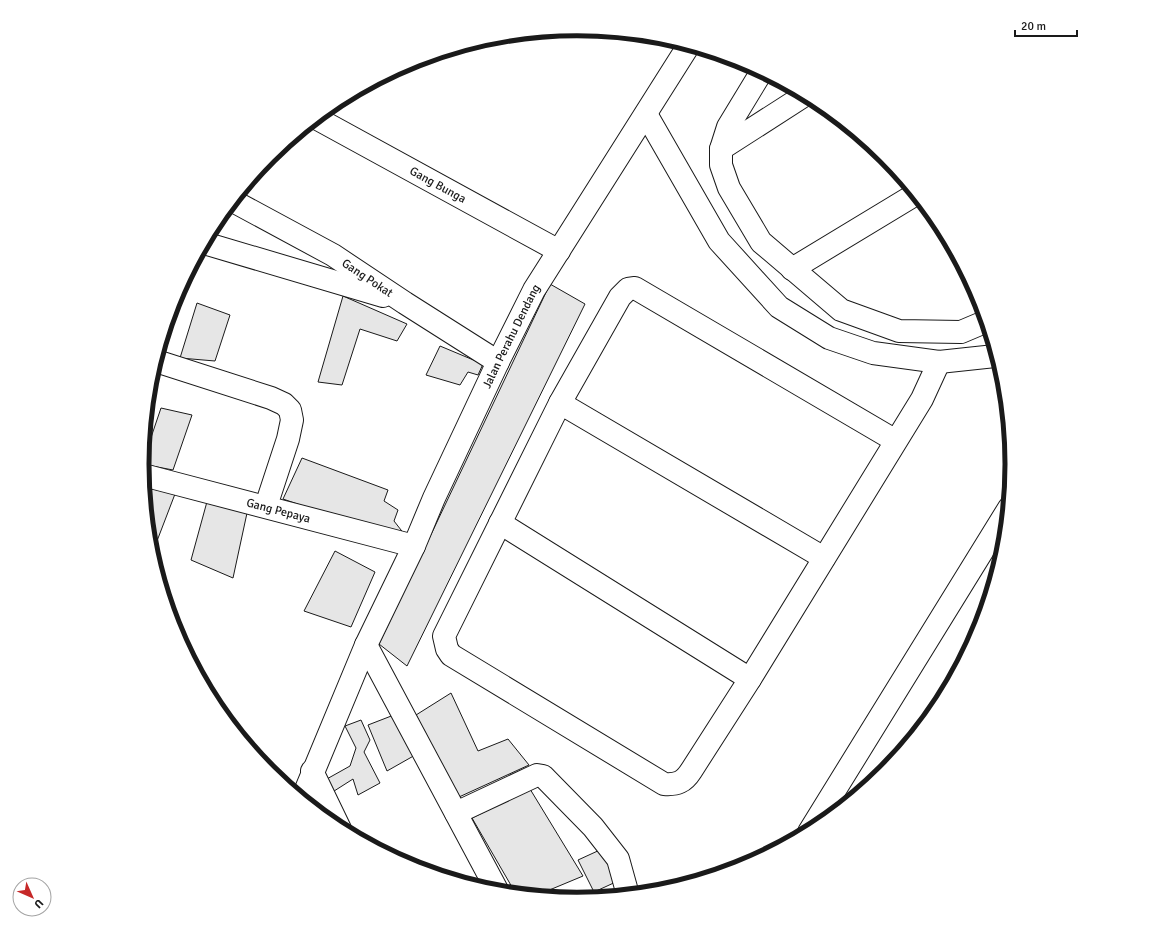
<svg xmlns="http://www.w3.org/2000/svg" width="1155" height="929" font-family="Signika,sans-serif">
  <style>
    .building { fill: #e6e6e6; stroke: #1a1a1a }
    .lines { fill: none; stroke-linecap: round; stroke-linejoin: round }
    .minor-casing { stroke: #1a1a1a; stroke-width: 24 }
    .minor { stroke: #fff; stroke-width: 22 }
    .labels { text-anchor: middle; dominant-baseline: central; stroke-width: 3; stroke-linejoin: round; paint-order: stroke }
    .street-label { font-size: 12px; fill: #1a1a1a; stroke: #fff }
    .rim { fill: none; stroke: #1a1a1a; stroke-width: 5 }
  </style>
  <rect width="100%" height="100%" fill="#fff"/>
  <path class="building" d="M550,284L585,304L407,666L379,644Z
    M343,296L407,324L397,341L360,329L342,385L318,382Z
    M197,303L230,315L215,361L180,358Z
    M440,346L483,364L478,375L468,372L460,385L426,375Z
    M161,408L192,415L173,470L142,464Z
    M302,458L388,490L384,501L398,510L394,521L412,544L283,499Z
    M144,487L175,494L152,554L150,549Z
    M208,498L247,513L233,578L191,560Z
    M335,551L375,572L351,627L304,611Z
    M451,693L478,751L508,739L529,765L459,797L416,715Z
    M399,713L417,754L387,771L368,725Z
    M361,720L370,740L364,752L380,783L358,795L353,779L331,793L325,780L350,766L356,748L345,726Z
    M530,789L583,876L535,896L516,894L472,818Z
    M602,849L618,881L594,892L578,860Z"/>
  <g class="lines">
    <defs>
      <g id="minor">
        <path d="M762,71L728,127L721,149V165L729,188L761,242L841,310L899,331L961,332L987,321"/>
        <path d="M646,114L719,241L779,307L829,338L873,353L939,362L995,356L997,355"/>
        <path id="s1" d="M316,118L559,251"/>
        <path d="M721,149L805,95"/>
        <path id="s2" d="M233,201L333,255L405,303L498,362"/>
        <path d="M204,243L383,296"/>
        <path d="M792,269L916,194"/>
        <path d="M156,361L271,398L284,404L290,410L292,420L288,439L266,506"/>
        <path d="M560,403L824,558"/>
        <path d="M896,441L635,288L628,289L620,297L560,403L444,636L447,649L451,655L664,784C677,785 684,782 691,771L750,679L922,399L939,362"/>
        <path id="s3" d="M143,475L414,546"/>
        <path d="M500,523L750,679"/>
        <path d="M366,645L498,892"/>
        <path d="M312,771L340,829"/>
        <path id="s4" d="M302,799L366,645L414,546L434,498L498,362L534,290L689,45"/>
        <path d="M456,813L537,775L543,776L593,827L618,859L628,895"/>
        <path d="M809,832L1009,508"/>
      </g>
    </defs>
    <use href="#minor" class="minor-casing"/>
    <use href="#minor" class="minor"/>
  </g>
  <g class="labels">
    <g class="street-label">
      <text stroke="none"><textPath href="#s1" startOffset="139">Gang Bunga</textPath></text>
      <text stroke="none"><textPath href="#s2" startOffset="155">Gang Pokat</textPath></text>
      <text stroke="none"><textPath href="#s4" startOffset="508">Jalan Perahu Dendang</textPath></text>
      <text stroke="none"><textPath href="#s3" startOffset="140">Gang Pepaya</textPath></text>
    </g>
  </g>
  <path d="M0 0H1155V929H0ZM149 464a428 428 0 1 1 856 0a428 428 0 1 1-856 0Z" fill="#fff" fill-rule="evenodd"/>
  <path class="rim" d="M149 464a428 428 0 1 1 856 0a428 428 0 1 1-856 0Z"/>
  <g transform="translate(32 897) rotate(135)"><circle r="19" fill="#ffffff" stroke="#a3a3a3"/>
  <path d="M0-3L7 15L0 10L-7 15Z" fill="#c62828"/>
  <text y="-6" font-size="11" font-weight="bold" text-anchor="middle" fill="#1a1a1a">U</text>
  </g>
  <path d="M1015 30v6h62v-6" fill="none" stroke="#1a1a1a" stroke-width="2"/>
  <text x="1021" y="30" font-size="12" fill="#1a1a1a" stroke="#ffffff" stroke-width="3" paint-order="stroke">20 m</text>
</svg>
